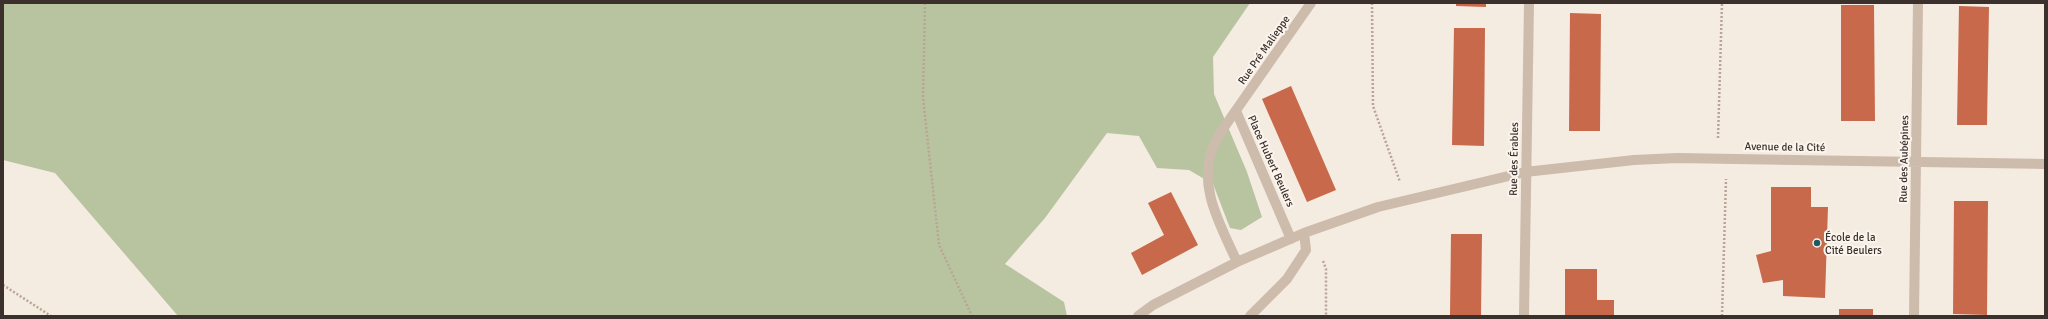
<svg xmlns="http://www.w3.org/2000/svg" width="2048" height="319" font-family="Signika,sans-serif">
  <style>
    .green { fill: #b8c4a0 }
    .building { fill: #c8694b }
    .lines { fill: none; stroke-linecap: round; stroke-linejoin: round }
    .path { stroke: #b9a596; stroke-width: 2.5; stroke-dasharray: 2 2; stroke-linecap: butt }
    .minor { stroke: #cdbbac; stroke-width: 10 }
    .poi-dot { fill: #1f5a5e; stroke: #fbf5ee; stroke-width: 1.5 }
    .labels { text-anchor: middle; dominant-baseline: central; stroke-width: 4; stroke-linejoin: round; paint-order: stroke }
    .street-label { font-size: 11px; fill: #3b302b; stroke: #fbf5ee }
    .poi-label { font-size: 11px; fill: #3b302b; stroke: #fbf5ee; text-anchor: start }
  </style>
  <rect width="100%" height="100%" fill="#f4ebe1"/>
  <path class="green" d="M3,3H1250L1213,57L1214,94L1247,172L1262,217L1241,230L1230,228L1213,184L1189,170L1157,168L1139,136L1107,133L1045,218L1005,264L1064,302L1067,316H178L55,173L3,160Z"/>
  <path class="building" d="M1456,3H1486V7L1456,6Z
    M1841,5H1874L1875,121H1841Z
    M1959,6L1989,7L1987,125H1957Z
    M1570,13L1601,14L1600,131H1569Z
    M1454,28H1485L1484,146L1452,145Z
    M1291,86L1336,190L1307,202L1262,99Z
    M1771,187H1811V207H1828L1825,298L1783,296V280L1763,283L1756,255L1771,251Z
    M1171,192L1198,245L1142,275L1131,253L1164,235L1148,203Z
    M1954,201H1988L1987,315L1953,314Z
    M1451,234H1482L1481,316H1450Z
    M1565,269H1597V300H1614V316H1565Z
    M1839,309H1873V316H1839Z"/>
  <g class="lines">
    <path class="path" d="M925,3L923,98L939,245L972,316
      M1372,3L1373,106L1400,182
      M1718,138L1722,3
      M1323,261L1326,269V316
      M3,285L51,316
      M1722,316L1726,179"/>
    <path class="minor" d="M1236,111L1291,239
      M1237,262C1221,226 1196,185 1214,145C1217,138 1221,132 1225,126L1311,3
      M1138,316L1153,305L1237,262L1304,233L1378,207L1525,172L1634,160L1677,158L2045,164
      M1250,316L1287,279L1306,250L1304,233
      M1524,316L1529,3
      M1914,316L1918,3"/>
  </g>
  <circle class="poi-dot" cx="1817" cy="243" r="4"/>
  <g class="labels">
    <g class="street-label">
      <text transform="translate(1264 50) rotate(-55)">Rue Pré Malieppe</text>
      <text transform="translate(1785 147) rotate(1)">Avenue de la Cité</text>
      <text transform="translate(1514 159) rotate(-89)">Rue des Érables</text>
      <text transform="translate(1904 159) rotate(-89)">Rue des Aubépines</text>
      <text transform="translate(1271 161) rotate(66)">Place Hubert Beulers</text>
    </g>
    <g class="poi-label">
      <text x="1825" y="237">École de la<tspan x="1825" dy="13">Cité Beulers</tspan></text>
    </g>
  </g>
  <rect width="2048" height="319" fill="none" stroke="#3b302b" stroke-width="8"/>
</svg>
